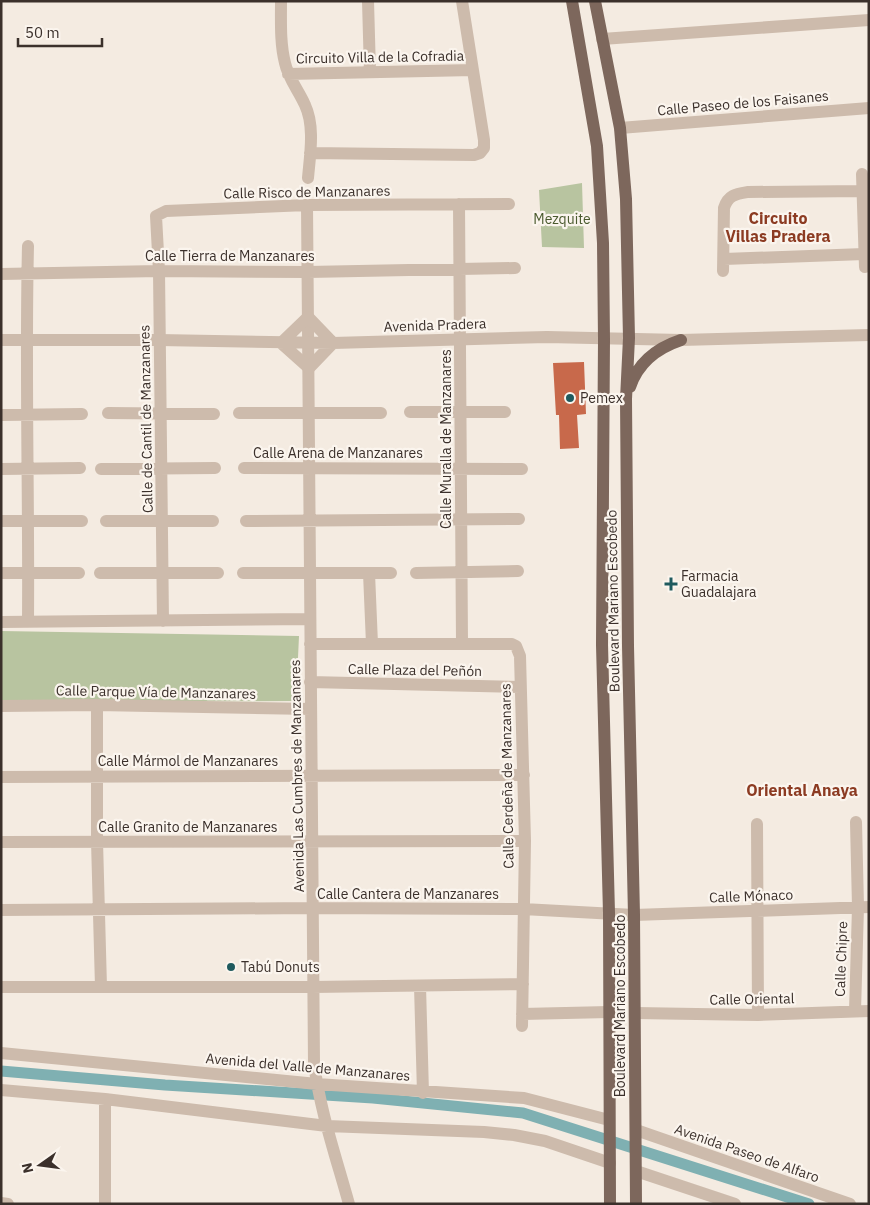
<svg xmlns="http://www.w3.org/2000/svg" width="870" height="1205" font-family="'IBM Plex Sans',sans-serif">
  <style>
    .green { fill: #b8c4a0 }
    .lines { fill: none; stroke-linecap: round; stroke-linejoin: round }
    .canal { stroke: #7fb0b2; stroke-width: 11 }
    .building { fill: #c8694b }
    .minor { stroke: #cdbbac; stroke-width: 12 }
    .tertiary { stroke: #cdbbac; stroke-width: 12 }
    .primary { stroke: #7d675c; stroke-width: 12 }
    .poi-dot { fill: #1f5a5e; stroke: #fbf5ee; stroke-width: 2 }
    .labels { text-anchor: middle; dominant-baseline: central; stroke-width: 4.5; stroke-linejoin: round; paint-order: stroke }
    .street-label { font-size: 14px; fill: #3b302b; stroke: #fbf5ee }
    .park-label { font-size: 14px; fill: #4a5a2e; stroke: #fbf5ee }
    .poi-label { font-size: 14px; fill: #3b302b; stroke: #fbf5ee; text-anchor: start }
    .quarter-label { font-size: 16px; font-weight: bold; fill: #8c3b22; stroke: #fbf5ee }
  </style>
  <rect width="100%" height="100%" fill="#f4ebe1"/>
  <path class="green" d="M582,183L584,248L542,247L539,190Z
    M1,631L299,636L296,701L1,702Z"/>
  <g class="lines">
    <path class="canal" d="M1,1071L165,1085L373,1098L523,1113L809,1204"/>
  </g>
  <path class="building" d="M584,362L586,414L577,415L579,448L560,449L559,415H556L553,363Z"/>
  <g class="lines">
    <path class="minor" d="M281,1C281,22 280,43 285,63C288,78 299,91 305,105C315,126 310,155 308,178
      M368,1L370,72
      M602,39L869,20
      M288,74L473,70
      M620,128L869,108
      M310,153L474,155L480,153L484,148V140L462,1
      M862,174L865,267
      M459,204L462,643
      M307,205L314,1063C320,1111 336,1157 349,1204
      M28,246C25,371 29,496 28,621
      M724,259L864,254
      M723,271L724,208C728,195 736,194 748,192L863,191
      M1,274L159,271L308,272L515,268
      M410,412H505
      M108,413L214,414
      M239,413H381
      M1,415L82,414
      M244,468L522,469
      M1,469L80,468
      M101,469L215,468
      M1,521H82
      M106,521H213
      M246,521L519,519
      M1,573H79
      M100,573H218
      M243,573H391
      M369,573L372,644
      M416,573L518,571
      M163,621L159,271L156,216L166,211L307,205L509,204
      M1,622L310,619
      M310,644H512L516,646L520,656L525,841L522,1026
      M310,682L520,687
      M97,705V841L101,987
      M1,706L97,705L311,709
      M1,777L524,775
      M757,824L758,1015
      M1,842L525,841
      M1,910L313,908L523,909L634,915L869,907
      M420,986L423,1093
      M1,987H313L523,984
      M855,1011L858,907L856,822
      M635,1013L758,1015L869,1011
      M522,1014L609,1012
      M1,1053L317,1084L524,1098L609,1120
      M1,1090L105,1099L327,1126L484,1132L514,1135L545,1141L610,1163
      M105,1099V1204
      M636,1130L850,1204
      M636,1171L735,1204
      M1,1203L8,1204"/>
    <path class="tertiary" d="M308,317L333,343L309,368L281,343Z
      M1,340H159L333,343L547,337L681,340L869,335"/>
    <path class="primary" d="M572,1L597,146L603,243L604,339L602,645L609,913L610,1204
      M595,1L620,128L626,199L629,338L626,399L628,646L634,915L636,1204
      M630,387C638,363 657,348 681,340"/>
  </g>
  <g class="poi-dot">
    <circle cx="570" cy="398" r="5"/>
    <path d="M668.5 576.5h5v5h5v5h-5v5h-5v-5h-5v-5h5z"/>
    <circle cx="231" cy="967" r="5"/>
  </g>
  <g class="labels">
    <g class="street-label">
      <text transform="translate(380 57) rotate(-1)">Circuito Villa de la Cofradia</text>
      <text transform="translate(743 103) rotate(-5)">Calle Paseo de los Faisanes</text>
      <text transform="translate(307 192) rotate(-1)">Calle Risco de Manzanares</text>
      <text x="230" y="256">Calle Tierra de Manzanares</text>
      <text transform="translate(435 325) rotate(-2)">Avenida Pradera</text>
      <text transform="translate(146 419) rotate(-91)">Calle de Cantil de Manzanares</text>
      <text transform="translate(446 439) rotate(-90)">Calle Muralla de Manzanares</text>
      <text x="338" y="453">Calle Arena de Manzanares</text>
      <text transform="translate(613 601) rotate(-91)">Boulevard Mariano Escobedo</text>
      <text transform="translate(415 670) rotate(1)">Calle Plaza del Peñón</text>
      <text transform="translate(156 692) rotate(1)">Calle Parque Vía de Manzanares</text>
      <text x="188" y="761">Calle Mármol de Manzanares</text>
      <text transform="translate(297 776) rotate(-91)">Avenida Las Cumbres de Manzanares</text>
      <text transform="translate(507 776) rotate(-91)">Calle Cerdeña de Manzanares</text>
      <text x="188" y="827">Calle Granito de Manzanares</text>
      <text x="408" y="894">Calle Cantera de Manzanares</text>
      <text transform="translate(751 896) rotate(-2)">Calle Mónaco</text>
      <text transform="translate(841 959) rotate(-88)">Calle Chipre</text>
      <text transform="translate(752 999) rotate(-1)">Calle Oriental</text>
      <text transform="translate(620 1006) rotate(-90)">Boulevard Mariano Escobedo</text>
      <text transform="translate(308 1067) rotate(5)">Avenida del Valle de Manzanares</text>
      <text transform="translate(747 1153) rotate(19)">Avenida Paseo de Alfaro</text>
    </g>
    <g class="park-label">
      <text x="562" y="219">Mezquite</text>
    </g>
    <g class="poi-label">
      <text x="580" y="398">Pemex</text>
      <text x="681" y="576">Farmacia<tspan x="681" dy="16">Guadalajara</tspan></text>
      <text x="241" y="967">Tabú Donuts</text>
    </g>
    <g class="quarter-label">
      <text x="778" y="218">Circuito<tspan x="778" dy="18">Villas Pradera</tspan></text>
      <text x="802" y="790">Oriental Anaya</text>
    </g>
  </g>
  <rect width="870" height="1205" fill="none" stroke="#3b302b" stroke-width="5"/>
  <g transform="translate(40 1165) rotate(256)" stroke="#fbf5ee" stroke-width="4" paint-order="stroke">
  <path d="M0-4L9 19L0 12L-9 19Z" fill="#3b302b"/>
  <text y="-8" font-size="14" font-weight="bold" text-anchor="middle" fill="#3b302b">N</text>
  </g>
  <path d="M18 38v8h84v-8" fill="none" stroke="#3b302b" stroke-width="2.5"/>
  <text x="25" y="38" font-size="15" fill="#3b302b" stroke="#fbf5ee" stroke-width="4" paint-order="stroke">50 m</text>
</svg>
